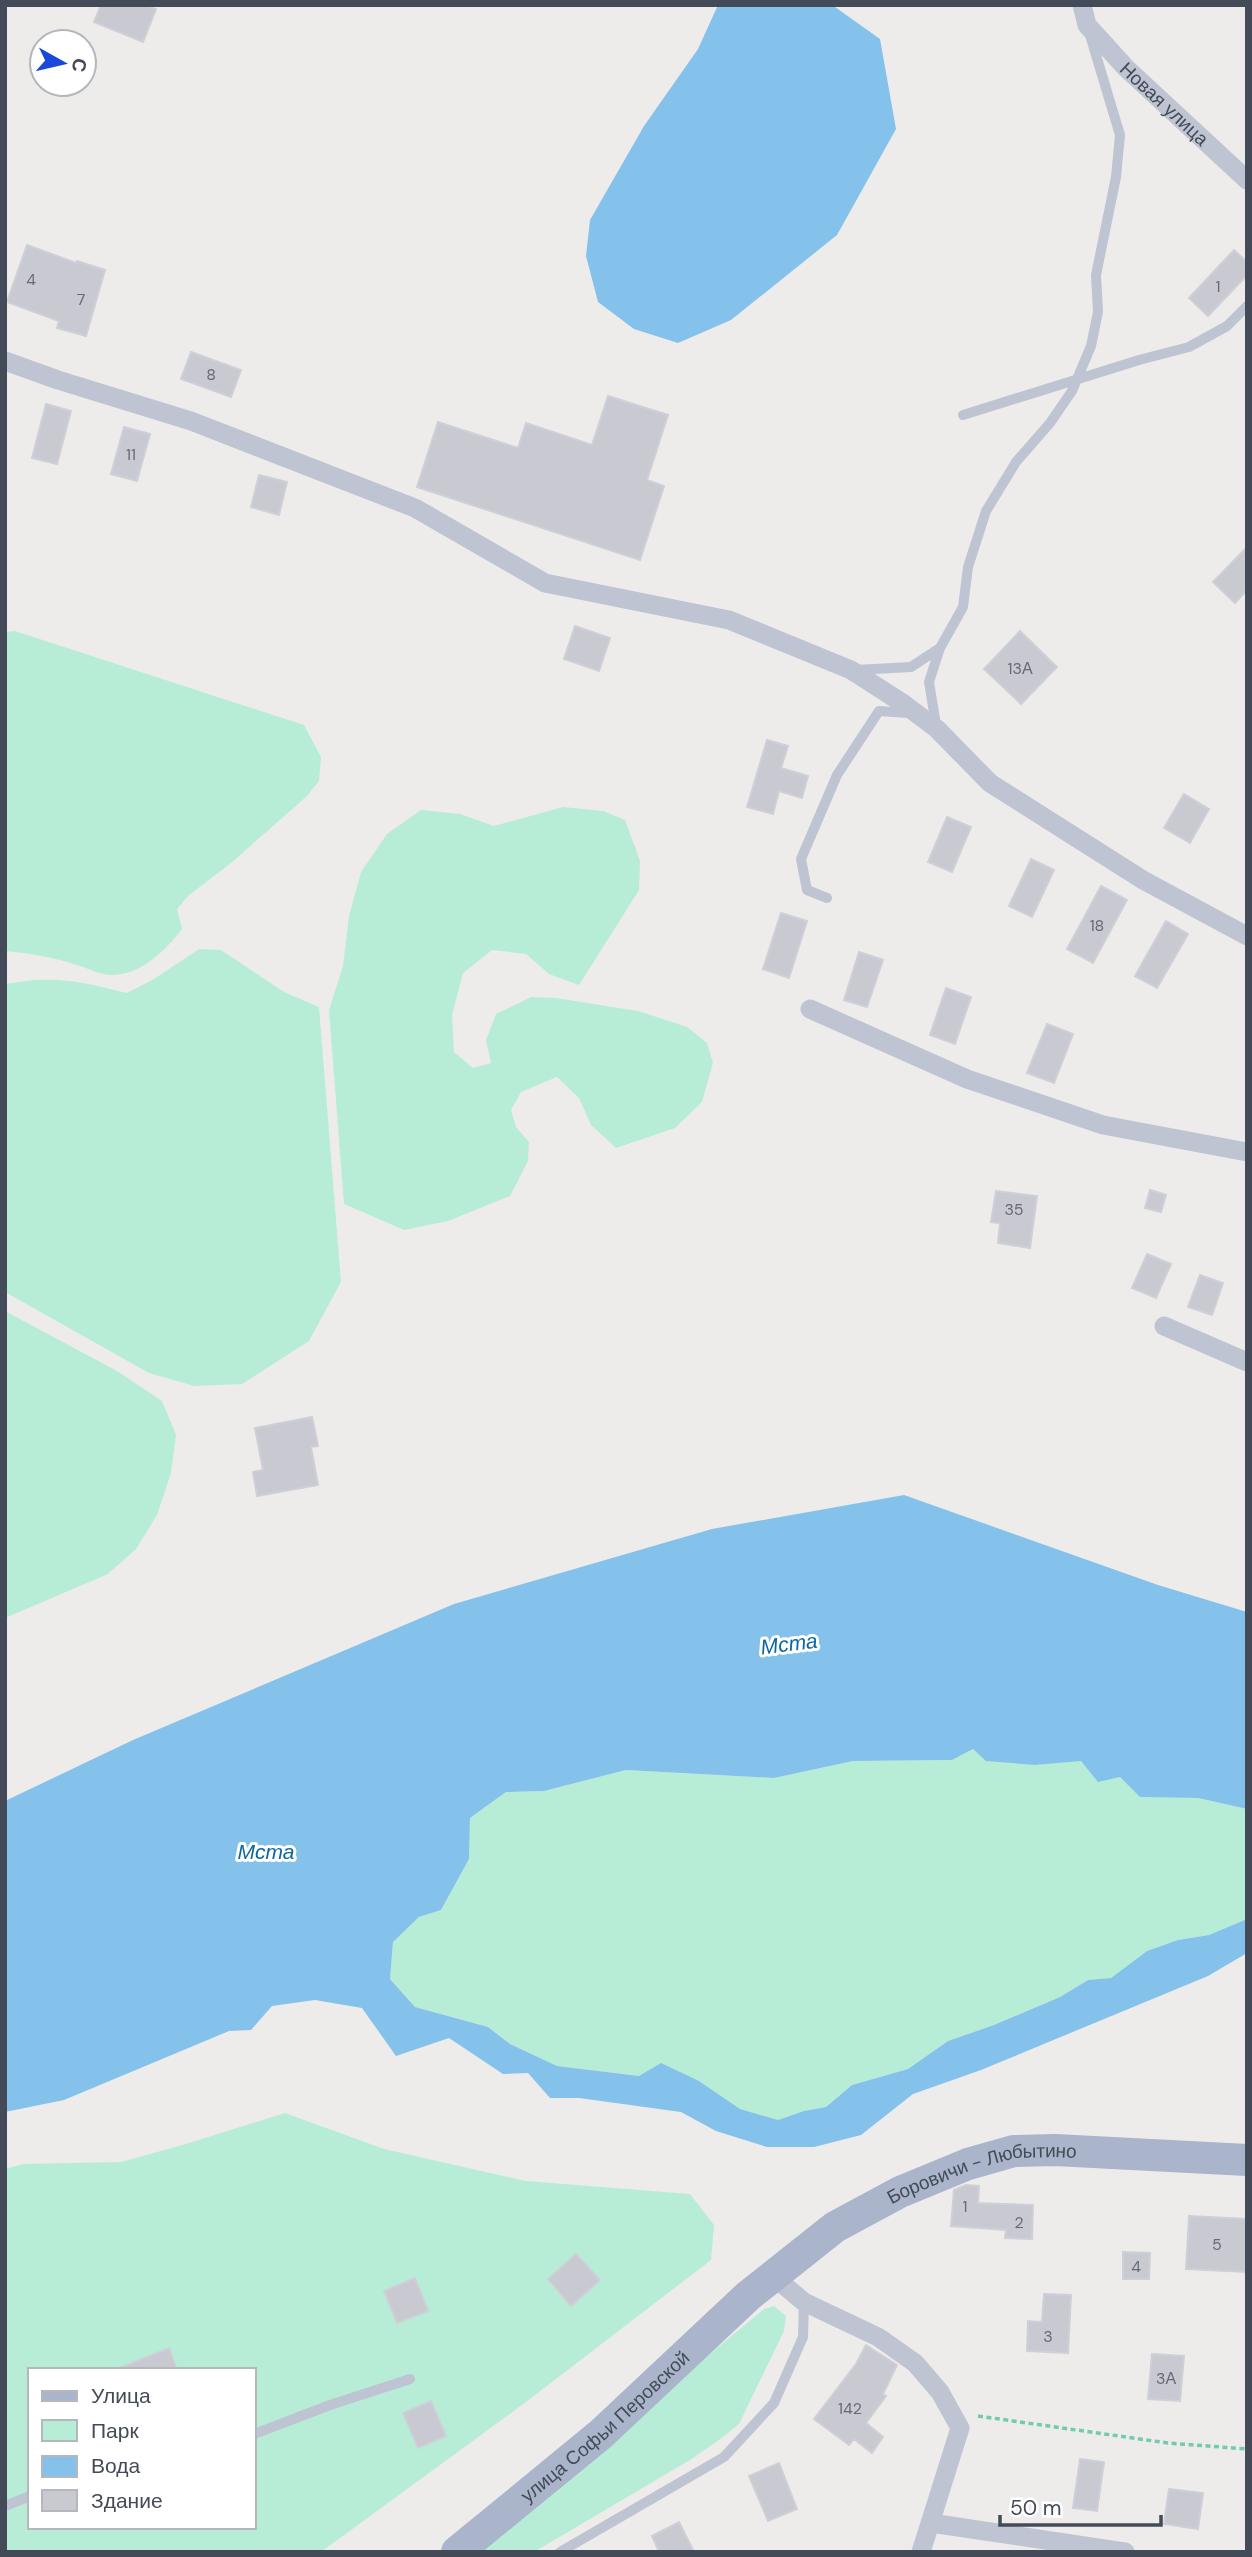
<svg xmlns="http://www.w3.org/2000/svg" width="1252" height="2557" font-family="'DM Sans',sans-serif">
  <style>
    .green { fill: #b7edd7; fill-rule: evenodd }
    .water { fill: #84c2eb }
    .building { fill: #c8c9d1; stroke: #cfd0d7; stroke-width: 2 }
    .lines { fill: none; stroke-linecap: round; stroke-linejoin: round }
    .path { stroke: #70cbb0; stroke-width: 3.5; stroke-dasharray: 5 3.5; stroke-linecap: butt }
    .service { stroke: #bec4d1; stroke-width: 10 }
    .minor { stroke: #bec4d1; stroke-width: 19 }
    .primary { stroke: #aab4cb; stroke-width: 32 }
    .labels { text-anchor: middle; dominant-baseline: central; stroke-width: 6; stroke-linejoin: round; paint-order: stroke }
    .number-label { font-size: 16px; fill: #656a76 }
    .street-label { font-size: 19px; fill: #444b58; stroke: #fff }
    .water-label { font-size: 21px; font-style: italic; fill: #0c66a3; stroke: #fff }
  </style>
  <rect width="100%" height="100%" fill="#eeebeb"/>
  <path class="green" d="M15,631L304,725L321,757L319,781L307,796L231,863L188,896L177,909L182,929C165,951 141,975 111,975C101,975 90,969 80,966C56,958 30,953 5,951V632Z
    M563,807L603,811L625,820L640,861L639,890L579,985L549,974L526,954L492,950L463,973L452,1015L454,1052L473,1068L491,1063L486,1040L496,1014L531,997L556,998L638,1011L687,1027L707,1043L713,1063L702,1102L675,1128L616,1148L591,1125L579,1098L557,1077L521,1092L511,1110L516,1127L529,1142L528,1161L510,1196L448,1221L404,1230L344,1204L329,1010L343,966L349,916L361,872L387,834L421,810L460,814L494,826Z
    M199,949L221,950L284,992L319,1007L341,1282L309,1341L242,1384L194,1386L149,1373L5,1292V984C55,975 79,981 127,993L154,979Z
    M5,1311L117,1371L162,1401L176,1435L171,1473L157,1515L136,1549L108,1574L5,1618Z
    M973,1749L1035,1765L1082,1760L1098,1781L1120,1777L1141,1797L1198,1798L1247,1809V1919L1209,1935L1178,1940L1147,1951L1111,1978L1088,1980L1060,1997L994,2025L948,2041L908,2069L852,2085L826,2107L804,2111L778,2120L740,2109L699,2081L639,2076L557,2066L510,2044L488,2027L415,2007L390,1979L393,1942L419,1917L441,1910L469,1859L470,1818L506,1792L544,1791L626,1770L774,1778L853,1761L952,1760Z
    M285,2113L384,2149L526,2181L690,2194L714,2225L711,2260L522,2405L321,2552H5V2169L23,2164L121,2162L186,2144ZM30,2370H254V2527H30Z
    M774,2306L786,2316L784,2331L739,2424L719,2440L690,2460L534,2552H471L764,2309Z"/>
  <path class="water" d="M718,5L835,7L880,39L896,129L837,235L731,320L678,343L634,329L598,302L586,256L590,220L644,126L698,49Z
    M904,1495L1158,1585L1247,1612V1809L1198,1798L1140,1797L1120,1777L1098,1782L1081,1761L1035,1765L986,1761L973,1749L952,1760L853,1761L774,1778L626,1770L544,1791L506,1792L470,1818L469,1859L441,1910L419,1917L393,1942L390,1979L415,2007L488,2027L510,2044L557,2066L639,2076L661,2063L699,2081L740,2109L778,2120L804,2111L826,2107L852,2085L908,2069L948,2041L994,2025L1060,1997L1088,1980L1111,1978L1147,1951L1178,1940L1209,1935L1247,1919V1953L1208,1976L981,2070L913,2094L861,2135L814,2147H767L716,2131L681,2112L579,2098H550L528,2073L503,2074L449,2038L396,2056L362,2008L315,2000L272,2006L251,2030L229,2031L64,2100L5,2112V1801L133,1740L454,1604L712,1529Z"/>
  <path class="building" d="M101,5H146L156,9L143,42L94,22Z
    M27,245L76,263L77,261L105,270L86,336L57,328L59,321L7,302Z
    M1234,250L1247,262V275L1208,316L1189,298Z
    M191,352L241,370L231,397L181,379Z
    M608,396L668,415L647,480L664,486L640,560L417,487L438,422L518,448L526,423L592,445Z
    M46,404L71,411L57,464L32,458Z
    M124,427L150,434L137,481L111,474Z
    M259,475L287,482L279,515L251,507Z
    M1247,547V590L1235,603L1213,582Z
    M575,626L610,638L599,671L564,659Z
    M1020,631L1057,667L1021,704L984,669Z
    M767,740L788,746L781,768L808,776L802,798L779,791L773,814L747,807Z
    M1184,794L1209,809L1190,843L1164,828Z
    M947,817L971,827L952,872L928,862Z
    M1031,859L1054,870L1032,917L1009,906Z
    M1101,886L1127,900L1093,963L1067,949Z
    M781,913L807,921L789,978L763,969Z
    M1166,921L1188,934L1157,988L1135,976Z
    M859,952L883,960L867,1007L844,1000Z
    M946,988L971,997L955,1044L930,1035Z
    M1047,1024L1073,1034L1054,1083L1027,1073Z
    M1150,1190L1166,1195L1161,1212L1145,1208Z
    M996,1191L1037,1196L1030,1248L998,1243L1000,1223L991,1222Z
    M1147,1254L1171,1264L1156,1298L1132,1288Z
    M1200,1275L1223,1283L1212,1315L1188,1307Z
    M312,1417L318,1446L311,1447L318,1485L257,1496L253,1472L263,1470L255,1428Z
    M966,2185L979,2186L978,2203L1033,2205L1032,2239L1005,2238L1006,2230L951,2226L954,2190Z
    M1189,2216L1247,2219V2272L1186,2269Z
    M1123,2252L1150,2253L1149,2279H1123Z
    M576,2254L600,2280L571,2306L548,2279Z
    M415,2278L428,2311L397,2323L384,2291Z
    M1044,2294L1071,2295L1068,2353L1027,2351L1028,2321L1042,2322Z
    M866,2345L897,2365L883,2394L886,2396L866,2423L883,2437L872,2453L854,2439L849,2445L814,2419L856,2364Z
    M169,2348L177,2370H117V2369Z
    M1152,2354L1184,2356L1180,2401L1148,2399Z
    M431,2401L446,2436L418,2448L403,2413Z
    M1080,2459L1104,2462L1097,2511L1073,2508Z
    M779,2463L797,2509L768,2521L749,2476Z
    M1169,2489L1203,2493L1198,2529L1164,2524Z
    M679,2522L694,2552H659L652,2536Z"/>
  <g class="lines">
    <path class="path" d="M978,2416L1168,2443L1247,2449"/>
    <path class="service" d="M963,415L1139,360L1189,347L1227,326L1247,306
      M855,670L911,667L940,648L963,607L968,567L986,511L1016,462L1050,423L1072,391L1091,346L1098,312L1096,275L1116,177L1120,135L1090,35
      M936,725L929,682L940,648
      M827,898L807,890L801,859L837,775L879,711L909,713
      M254,2434L330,2405L410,2379
      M5,2506L30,2496
      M560,2552L724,2457L774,2403L803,2337L804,2302"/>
    <g class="minor">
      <path id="s1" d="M1082,5L1087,25L1126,68L1247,180"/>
      <path d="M5,361L58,380L191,421L415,508L545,583L729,620L851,670L904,704L937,729L990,783L1143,880L1247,936"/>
      <path d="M810,1009L967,1079L1103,1125L1247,1152"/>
      <path d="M1164,1326L1247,1362"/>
      <path d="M773,2276L804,2302L878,2337L915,2363L940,2392L960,2428L921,2552"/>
      <path d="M931,2523L1125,2552"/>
    </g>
    <path class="primary" id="s2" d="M457,2552L601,2434L748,2296L835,2227L900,2192L968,2164L1014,2151L1055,2150L1247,2160"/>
  </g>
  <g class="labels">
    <g class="number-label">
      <text x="31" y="279">4</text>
      <text x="1218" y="286">1</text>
      <text x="81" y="299">7</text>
      <text x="211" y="374">8</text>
      <text x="131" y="454">11</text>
      <text x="1020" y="668">13А</text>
      <text x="1097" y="925">18</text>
      <text x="1014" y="1209">35</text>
      <text x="965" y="2206">1</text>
      <text x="1019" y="2222">2</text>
      <text x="1217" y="2244">5</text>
      <text x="1136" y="2266">4</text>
      <text x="1048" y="2336">3</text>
      <text x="1166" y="2378">3А</text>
      <text x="850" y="2408">142</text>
    </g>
    <g class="street-label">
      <text stroke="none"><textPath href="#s1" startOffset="131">Новая улица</textPath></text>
      <text stroke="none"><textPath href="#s2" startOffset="658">Боровичи - Любытино</textPath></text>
      <text stroke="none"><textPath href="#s2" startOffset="194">улица Софьи Перовской</textPath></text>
    </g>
    <g class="water-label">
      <text transform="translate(789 1644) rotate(-7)">Мста</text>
      <text x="266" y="1852">Мста</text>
    </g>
  </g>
  <rect width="1252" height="2557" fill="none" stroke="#444b58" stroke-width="14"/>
  <rect x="28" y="2368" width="228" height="161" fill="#ffffff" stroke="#b4b7bc" stroke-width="2"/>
  <rect x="42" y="2391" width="35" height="10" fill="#aab4cb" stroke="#b4b7bc" stroke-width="2"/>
  <text x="91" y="2403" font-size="21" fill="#444b58">Улица</text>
  <rect x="42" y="2420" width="35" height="21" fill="#b7edd7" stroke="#b4b7bc" stroke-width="2"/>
  <text x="91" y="2438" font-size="21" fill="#444b58">Парк</text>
  <rect x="42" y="2456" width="35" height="21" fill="#84c2eb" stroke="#b4b7bc" stroke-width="2"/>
  <text x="91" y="2473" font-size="21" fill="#444b58">Вода</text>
  <rect x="42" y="2490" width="35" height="21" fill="#c8c9d1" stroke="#b4b7bc" stroke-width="2"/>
  <text x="91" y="2508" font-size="21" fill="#444b58">Здание</text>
  <g transform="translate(63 63) rotate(98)"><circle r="33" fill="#ffffff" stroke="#b4b7bc" stroke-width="2"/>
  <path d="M0-5L12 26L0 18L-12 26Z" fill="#1948da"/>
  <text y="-10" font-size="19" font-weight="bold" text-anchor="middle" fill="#444b58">С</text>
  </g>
  <path d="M1000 2515v10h161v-10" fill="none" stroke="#444b58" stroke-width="3.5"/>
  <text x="1010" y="2515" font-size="21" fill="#444b58" stroke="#ffffff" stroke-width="5" paint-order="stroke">50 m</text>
</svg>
